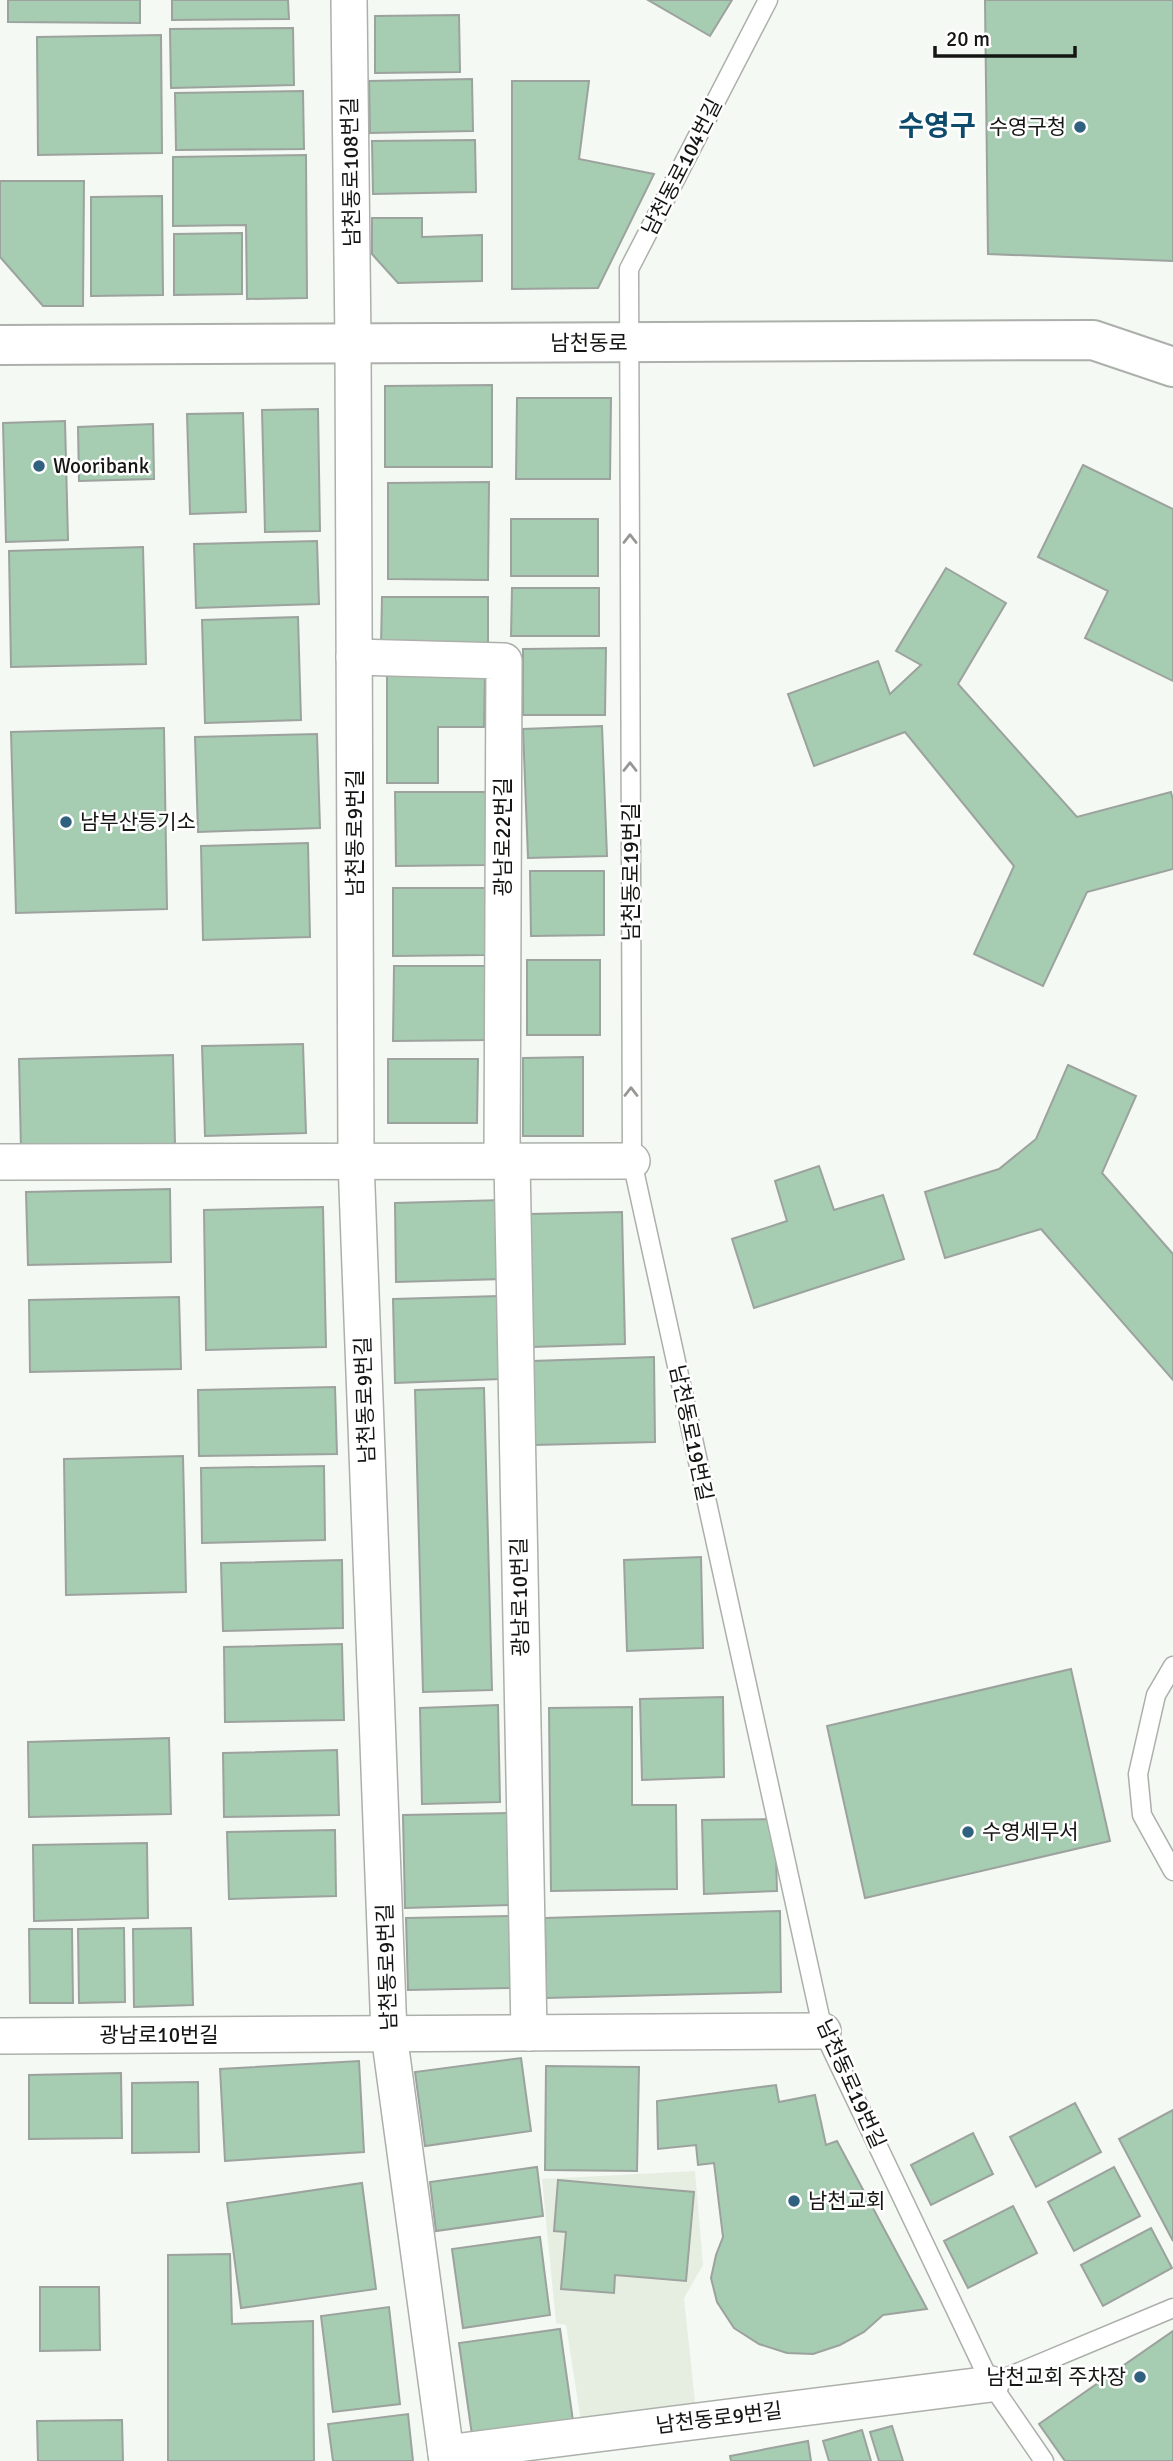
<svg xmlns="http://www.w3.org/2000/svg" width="1173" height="2461" viewBox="0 0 1173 2461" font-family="Signika,'Noto Sans KR',sans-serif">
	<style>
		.built { fill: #e6eee2 }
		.building { fill: #a6ccb1; stroke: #9ca29e; stroke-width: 2 }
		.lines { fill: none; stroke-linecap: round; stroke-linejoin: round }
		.service-casing { stroke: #acb0aa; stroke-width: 21 }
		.minor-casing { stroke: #acb0aa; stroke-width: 38 }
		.tertiary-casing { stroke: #acb0aa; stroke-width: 42 }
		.service { stroke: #fff; stroke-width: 18 }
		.minor { stroke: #fff; stroke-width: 35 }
		.tertiary { stroke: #fff; stroke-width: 38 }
		.oneway { stroke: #969695 }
		.poi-dot { fill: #30617f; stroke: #fff; stroke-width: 2.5 }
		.labels { text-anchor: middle; stroke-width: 5; stroke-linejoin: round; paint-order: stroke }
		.poi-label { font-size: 21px; fill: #151614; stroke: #fff; text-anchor: start }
		.street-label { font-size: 21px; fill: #151614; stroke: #fff }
		.district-label { font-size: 28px; font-weight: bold; fill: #0c4b6b; stroke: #fff }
	</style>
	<rect width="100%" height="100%" fill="#f5f9f3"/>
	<path class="built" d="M695 2171 703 2265 684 2298 696 2411 582 2428 566 2325 556 2323 542 2179Z"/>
	<g class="building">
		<path d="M8 0H140V23L8 22Z"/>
		<path d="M172 0H288L289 19 172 20Z"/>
		<path d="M648 0H732L710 36Z"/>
		<path d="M985 0H1173V261L988 254Z"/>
		<path d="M459 15 460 72 375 73V16Z"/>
		<path d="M293 28 294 85 171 88 170 29Z"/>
		<path d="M161 35 162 153 38 155 37 37Z"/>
		<path d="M472 79 473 131 370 133 369 81Z"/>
		<path d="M512 81H589L579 159 654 174 598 288 512 289Z"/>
		<path d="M303 91 304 149 176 150 175 93Z"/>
		<path d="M475 140 476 192 373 194 372 141Z"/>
		<path d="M306 155 307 298 247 299 246 225 173 226V157Z"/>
		<path d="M0 181H84L83 306H43L0 257Z"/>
		<path d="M162 196 163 295 91 296V197Z"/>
		<path d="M372 218H422V237L482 235V281L398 283 372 254Z"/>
		<path d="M242 233V294L174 295V234Z"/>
		<path d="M492 385V467H385V386Z"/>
		<path d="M517 398H611L610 479H516Z"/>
		<path d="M318 409 320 531 265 532 262 410Z"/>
		<path d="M243 413 246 512 190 514 187 414Z"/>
		<path d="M65 421 68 540 6 542 3 423Z"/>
		<path d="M153 424 154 479 79 481 78 427Z"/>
		<path d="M1083 465 1173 509V681L1085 638 1108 591 1038 557Z"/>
		<path d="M489 482 488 580 388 579V483Z"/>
		<rect x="511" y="519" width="87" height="57"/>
		<path d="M317 541 319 604 196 608 194 544Z"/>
		<path d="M143 547 146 664 11 667 9 551Z"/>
		<path d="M946 568 1006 603 958 684 1077 817 1171 792 1173 800V869L1087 892 1043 986 974 954 1014 866 905 732 814 766 788 694 878 661 890 694 921 665 896 651Z"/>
		<path d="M512 588H599V636H511Z"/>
		<path d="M382 597H488V646H381Z"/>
		<path d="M298 617 301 720 205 723 202 620Z"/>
		<path d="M606 648 605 715H523V649Z"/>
		<path d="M387 673H485L484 727H438V783H387Z"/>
		<path d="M602 726 607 856 528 858 523 729Z"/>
		<path d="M164 728 167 909 16 913 11 732Z"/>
		<path d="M317 734 320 828 198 832 195 737Z"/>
		<path d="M395 792H487V865L396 866Z"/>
		<path d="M308 843 310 937 203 940 201 846Z"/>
		<path d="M530 871H604V935L531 936Z"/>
		<path d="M393 888H485V955L393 956Z"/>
		<rect x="527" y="960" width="73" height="75"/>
		<path d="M394 966H491V1040L393 1041Z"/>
		<path d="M303 1044 306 1133 205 1136 202 1046Z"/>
		<path d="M173 1055 175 1144 21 1149 19 1059Z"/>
		<path d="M583 1057V1136H523V1058Z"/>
		<path d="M388 1059H478L477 1123H388Z"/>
		<path d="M1068 1065 1136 1096 1102 1173 1173 1254V1380L1041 1229 945 1258 925 1192 999 1169 1036 1139Z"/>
		<path d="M819 1166 834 1210 883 1195 904 1259 754 1308 732 1239 787 1221 775 1181Z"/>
		<path d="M170 1189 171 1262 28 1265 26 1192Z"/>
		<path d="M503 1200 504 1279 396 1282 395 1203Z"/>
		<path d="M323 1207 326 1347 206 1350 204 1210Z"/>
		<path d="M622 1212 625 1344 532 1347 529 1214Z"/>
		<path d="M499 1296 501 1379 395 1383 393 1299Z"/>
		<path d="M179 1297 181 1369 30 1372 29 1300Z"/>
		<path d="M654 1357 655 1442 534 1445 532 1361Z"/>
		<path d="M335 1387 337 1454 199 1456 198 1390Z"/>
		<path d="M484 1388 492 1690 423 1692 415 1390Z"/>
		<path d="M183 1456 186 1592 66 1595 64 1459Z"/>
		<path d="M324 1466 325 1540 202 1543 201 1468Z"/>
		<path d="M701 1557 703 1648 627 1651 624 1560Z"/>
		<path d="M342 1560 343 1628 223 1631 221 1563Z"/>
		<path d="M342 1644 344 1720 225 1722 224 1647Z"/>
		<path d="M1071 1669 1110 1841 865 1898 827 1726Z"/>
		<path d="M723 1697 724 1777 642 1780 640 1699Z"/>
		<path d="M498 1705 500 1802 422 1804 420 1708Z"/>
		<path d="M632 1707V1805H676L677 1889 551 1891 549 1708Z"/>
		<path d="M169 1738 171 1814 29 1817 28 1742Z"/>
		<path d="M337 1750 339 1815 224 1817 223 1753Z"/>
		<path d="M512 1813 514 1905 405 1908 403 1815Z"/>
		<path d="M775 1819 777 1891 704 1894 702 1820Z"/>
		<path d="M335 1830 336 1896 229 1899 227 1832Z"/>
		<path d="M147 1843 148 1918 34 1921 33 1845Z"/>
		<path d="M780 1911 781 1992 546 1998 545 1918Z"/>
		<path d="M514 1916 515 1988 408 1990 406 1918Z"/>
		<path d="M124 1928 125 2002 79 2003 78 1929Z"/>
		<path d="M191 1928 193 2005 134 2007 133 1929Z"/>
		<path d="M29 1929H72L73 2003H30Z"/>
		<path d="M521 2058 531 2131 425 2146 415 2072Z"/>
		<path d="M359 2061 364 2152 225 2161 220 2069Z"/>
		<path d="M546 2066 639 2067 637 2171 545 2170Z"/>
		<path d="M121 2073 122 2138 29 2139V2075Z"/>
		<path d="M198 2082 199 2152 132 2153V2083Z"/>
		<path d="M776 2085 779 2102 815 2095 826 2145 837 2141 927 2309 883 2315 864 2332 840 2345 813 2354 787 2353 759 2344 734 2328 717 2302 711 2278 716 2255 723 2237 714 2163 698 2165 696 2145 658 2149 657 2101Z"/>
		<path d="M1075 2103 1101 2152 1036 2187 1010 2137Z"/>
		<path d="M1173 2110V2241L1119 2139Z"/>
		<path d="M973 2133 993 2174 931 2205 911 2165Z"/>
		<path d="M537 2167 543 2216 436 2231 430 2182Z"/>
		<path d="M1114 2167 1140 2216 1074 2251 1048 2202Z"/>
		<path d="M558 2180 694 2192 686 2281 615 2275 614 2293 561 2289 566 2232 554 2231Z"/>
		<path d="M362 2183 376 2289 241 2308 227 2203Z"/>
		<path d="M1013 2206 1037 2253 968 2288 944 2241Z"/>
		<path d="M1151 2228 1172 2268 1103 2306 1081 2265Z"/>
		<path d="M540 2237 550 2315 463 2328 452 2249Z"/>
		<path d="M230 2254 232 2324 313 2321 314 2461H168V2255Z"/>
		<path d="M40 2287H99L100 2350 40 2351Z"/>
		<path d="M389 2307 400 2404 333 2412 321 2316Z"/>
		<path d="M560 2329 573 2421 472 2435 459 2343Z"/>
		<path d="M1173 2331V2461H1065L1039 2424Z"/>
		<path d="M408 2414 413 2461H333L328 2424Z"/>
		<path d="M122 2420 123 2461H38L37 2421Z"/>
		<path d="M892 2426 903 2461H879L870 2432Z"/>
		<path d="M862 2430 871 2461H829L823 2441Z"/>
		<path d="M808 2441 811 2461H731L730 2456Z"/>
	</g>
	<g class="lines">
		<defs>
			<g id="service">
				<path d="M768 0 629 269 632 1161 823 2031 991 2384 1044 2461"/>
				<path d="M1173 1666 1156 1695 1138 1774 1142 1815 1173 1871"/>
				<path d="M991 2384 1173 2308"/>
			</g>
			<g id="minor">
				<path d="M349 0 353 344 356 1161 389 2034 447 2461"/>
				<path d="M354 657 504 661 502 1162"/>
				<path d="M0 1162 632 1161"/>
				<path d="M512 1162 529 2033"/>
				<path d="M0 2036 823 2031"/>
				<path d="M446 2453 991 2384"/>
			</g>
			<path id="tertiary" d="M0 345 1093 340 1173 367"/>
		</defs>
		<use href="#service" class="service-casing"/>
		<use href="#minor" class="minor-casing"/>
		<use href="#tertiary" class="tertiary-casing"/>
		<use href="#service" class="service"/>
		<use href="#minor" class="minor"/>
		<use href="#tertiary" class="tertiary"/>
	</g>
	<defs><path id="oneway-chevron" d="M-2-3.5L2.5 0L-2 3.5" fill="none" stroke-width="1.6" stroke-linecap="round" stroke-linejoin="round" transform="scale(1.75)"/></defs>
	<g class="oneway">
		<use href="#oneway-chevron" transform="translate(630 539) rotate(-90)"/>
		<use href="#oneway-chevron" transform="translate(630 767) rotate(-90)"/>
		<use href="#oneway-chevron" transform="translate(631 1092) rotate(-90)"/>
	</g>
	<g class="poi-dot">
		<circle cx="1080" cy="127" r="7"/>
		<circle cx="39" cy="466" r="7"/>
		<circle cx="66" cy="822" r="7"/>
		<circle cx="968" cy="1832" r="7"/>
		<circle cx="794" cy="2201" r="7"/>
		<circle cx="1140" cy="2377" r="7"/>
	</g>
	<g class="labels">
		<g class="poi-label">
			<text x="1066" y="134" text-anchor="end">수영구청</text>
			<text x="53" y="473">Wooribank</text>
			<text x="80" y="829">남부산등기소</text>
			<text x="982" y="1839">수영세무서</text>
			<text x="808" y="2208">남천교회</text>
			<text x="1126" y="2384" text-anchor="end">남천교회 주차장</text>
		</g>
		<g class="street-label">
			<text transform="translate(682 167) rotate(-63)" y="7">남천동로104번길</text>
			<text transform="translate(351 172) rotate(-91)" y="7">남천동로108번길</text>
			<text x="589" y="350">남천동로</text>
			<text transform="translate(355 833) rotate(-90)" y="7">남천동로9번길</text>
			<text transform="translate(503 837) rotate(-90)" y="7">광남로22번길</text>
			<text transform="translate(631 872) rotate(-90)" y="7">남천동로19번길</text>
			<text transform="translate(365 1400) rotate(-92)" y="7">남천동로9번길</text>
			<text transform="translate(691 1433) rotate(78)" y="7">남천동로19번길</text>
			<text transform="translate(520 1597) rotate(-91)" y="7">광남로10번길</text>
			<text transform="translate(387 1967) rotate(-92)" y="7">남천동로9번길</text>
			<text x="159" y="2042">광남로10번길</text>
			<text transform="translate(851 2084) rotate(66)" y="7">남천동로19번길</text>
			<text transform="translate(719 2418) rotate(-7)" y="7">남천동로9번길</text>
		</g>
		<g class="district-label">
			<text x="937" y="135">수영구</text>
		</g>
	</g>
	<path d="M935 46v10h140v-10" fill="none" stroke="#151614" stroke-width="3.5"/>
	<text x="946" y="46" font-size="21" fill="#151614" stroke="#ffffff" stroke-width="5" paint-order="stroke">20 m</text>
</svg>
